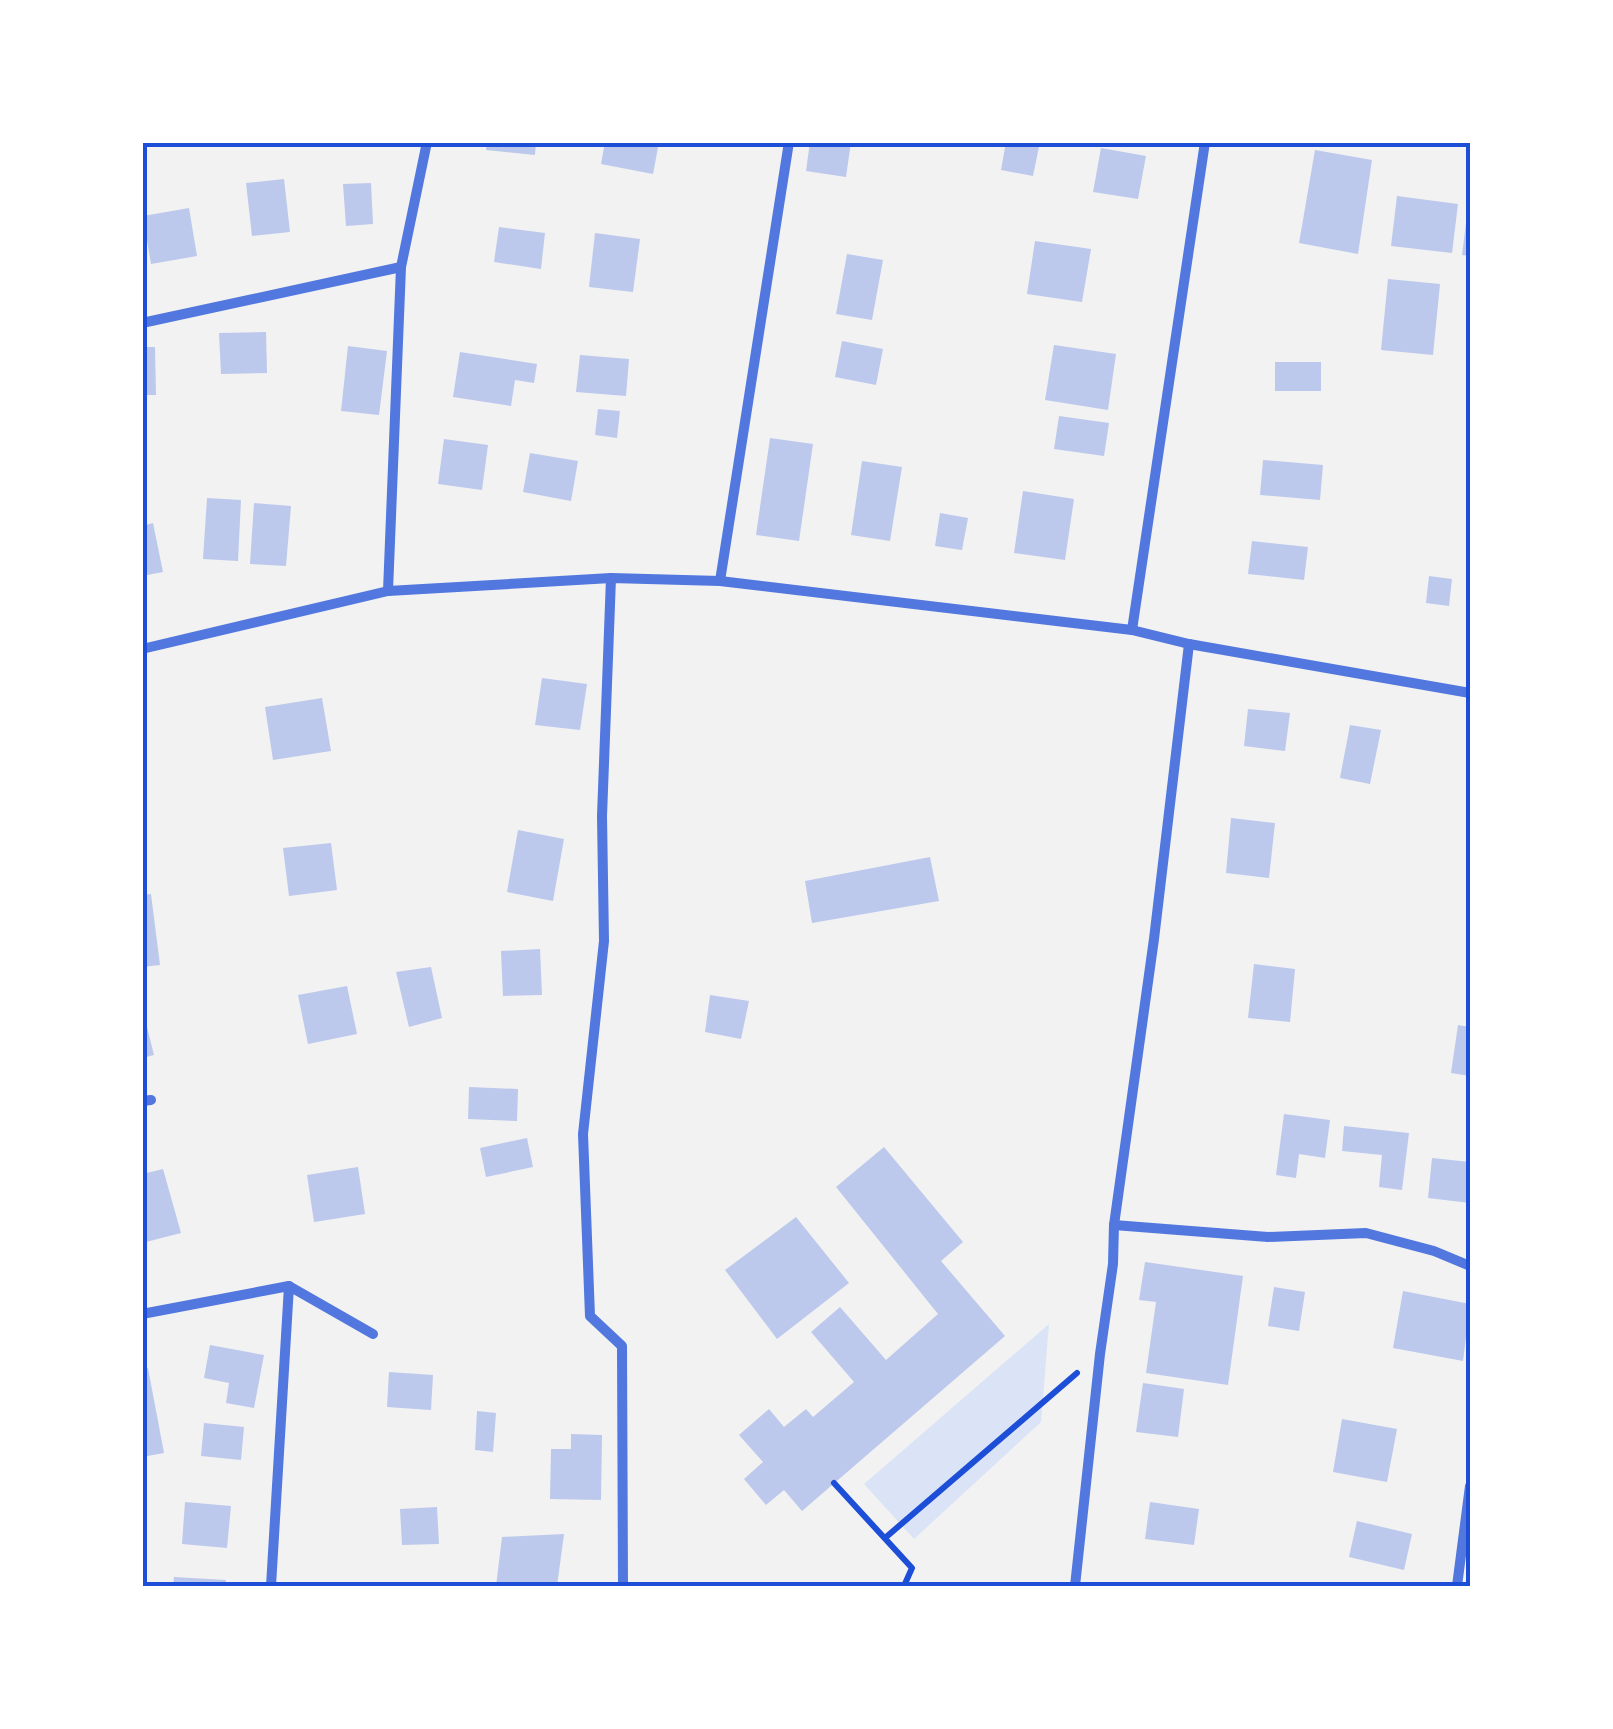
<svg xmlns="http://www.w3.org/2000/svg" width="1613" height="1729" viewBox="0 0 1613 1729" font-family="'Nunito Sans',sans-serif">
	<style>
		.green { fill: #dbe4f7 }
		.building { fill: #bdc9ec }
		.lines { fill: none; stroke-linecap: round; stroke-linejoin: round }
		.path { stroke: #1d4ed8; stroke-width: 6 }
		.minor { stroke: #5277de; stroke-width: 10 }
		.neatline { fill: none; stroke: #1d4ed8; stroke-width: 4 }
	</style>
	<rect width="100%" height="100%" fill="#f2f2f2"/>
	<path class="green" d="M1049 1324 1041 1422 914 1539 864 1484Z"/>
	<g class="building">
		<path d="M487 142H536L535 155 486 150Z"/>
		<path d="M605 142H659L653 174 601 164Z"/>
		<path d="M810 142H851L846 177 806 171Z"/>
		<path d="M1006 142H1040L1033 176 1001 170Z"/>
		<path d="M1101 148 1146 156 1138 199 1093 192Z"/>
		<path d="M1315 150 1372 160 1358 254 1299 243Z"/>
		<path d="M284 179 290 232 252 236 246 183Z"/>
		<path d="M371 183 373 224 346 226 343 184Z"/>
		<path d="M1397 196 1458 204 1452 253 1391 246Z"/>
		<path d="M1468 207H1470V256L1462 255Z"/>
		<path d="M189 208 197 256 151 264 143 216Z"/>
		<path d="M499 227 545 233 541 269 494 262Z"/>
		<path d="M595 233 640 239 633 292 589 287Z"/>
		<path d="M1035 241 1091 249 1082 302 1027 294Z"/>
		<path d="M847 254 883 260 872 320 836 314Z"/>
		<path d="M1388 279 1440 284 1433 355 1381 350Z"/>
		<path d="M266 332 267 373 221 374 219 333Z"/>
		<path d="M842 341 883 349 876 385 835 377Z"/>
		<path d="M1054 345 1116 354 1108 410 1045 400Z"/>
		<path d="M348 346 387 351 379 415 341 411Z"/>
		<path d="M142 347H155L156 395H142Z"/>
		<path d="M460 352 537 364 534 383 515 380 511 406 453 397Z"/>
		<path d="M580 355 629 359 626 396 576 392Z"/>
		<rect x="1275" y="362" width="46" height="29"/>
		<path d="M598 409 620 411 617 438 595 435Z"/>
		<path d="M1059 416 1109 423 1104 456 1054 449Z"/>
		<path d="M770 438 813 444 799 541 756 535Z"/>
		<path d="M444 439 488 445 482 490 438 484Z"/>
		<path d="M530 453 578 461 571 501 523 492Z"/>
		<path d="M1263 460 1323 465 1320 500 1260 495Z"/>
		<path d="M862 461 902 467 890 541 851 535Z"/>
		<path d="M1023 491 1074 499 1065 560 1014 553Z"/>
		<path d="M207 498 241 500 238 561 203 559Z"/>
		<path d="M254 503 291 506 286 566 250 564Z"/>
		<path d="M940 513 968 518 962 550 935 546Z"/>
		<path d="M153 523 163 572 142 576V526Z"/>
		<path d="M1252 541 1308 547 1304 580 1248 574Z"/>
		<path d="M1429 576 1452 579 1449 606 1426 603Z"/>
		<path d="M542 678 587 684 580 730 535 725Z"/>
		<path d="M322 698 331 751 273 760 265 707Z"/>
		<path d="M1248 709 1290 713 1285 751 1244 746Z"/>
		<path d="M1350 725 1381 730 1370 784 1340 778Z"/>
		<path d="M1231 818 1275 823 1269 878 1226 873Z"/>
		<path d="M518 830 564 839 553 901 507 892Z"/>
		<path d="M331 843 337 890 289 896 283 848Z"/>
		<path d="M930 857 939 901 812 923 805 881Z"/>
		<path d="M151 894 160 965 142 967V895Z"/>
		<path d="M540 949 542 995 503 996 501 951Z"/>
		<path d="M1254 964 1295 969 1290 1022 1248 1018Z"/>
		<path d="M431 967 442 1018 409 1027 396 972Z"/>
		<path d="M347 986 357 1034 308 1044 298 995Z"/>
		<path d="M710 995 749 1001 741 1039 705 1032Z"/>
		<path d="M142 1007 154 1055 142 1058Z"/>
		<path d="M1458 1025 1470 1027V1076L1451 1073Z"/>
		<path d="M469 1087 518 1089 517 1121 468 1119Z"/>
		<path d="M1284 1114 1330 1120 1325 1158 1299 1154 1296 1178 1276 1175Z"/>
		<path d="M1344 1126 1409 1133 1402 1190 1379 1187 1382 1155 1342 1151Z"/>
		<path d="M527 1138 533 1167 486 1177 480 1148Z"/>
		<path d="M884 1147 963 1242 941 1261 1005 1336 802 1511 784 1490 766 1505 744 1479 763 1462 739 1435 769 1409 784 1427 806 1409 813 1417 854 1382 811 1332 840 1307 886 1360 938 1314 836 1187Z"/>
		<path d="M1432 1158 1470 1162V1203L1428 1198Z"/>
		<path d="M358 1167 365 1214 314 1222 307 1175Z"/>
		<path d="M163 1169 181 1233 142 1243V1174Z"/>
		<path d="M796 1217 849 1283 777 1339 725 1270Z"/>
		<path d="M1145 1262 1243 1276 1228 1385 1146 1373 1156 1302 1139 1300Z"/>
		<path d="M1274 1287 1305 1292 1299 1331 1268 1326Z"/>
		<path d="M1403 1291 1470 1304 1463 1361 1393 1348Z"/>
		<path d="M210 1345 264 1355 254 1408 226 1403 229 1383 204 1378Z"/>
		<path d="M148 1368 164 1453 142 1457V1369Z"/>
		<path d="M389 1372 433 1375 431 1410 387 1407Z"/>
		<path d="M1143 1383 1184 1389 1178 1437 1136 1432Z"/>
		<path d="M477 1411 496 1413 493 1452 475 1450Z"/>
		<path d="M1342 1419 1397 1429 1387 1482 1333 1472Z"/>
		<path d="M204 1423 244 1427 241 1460 201 1456Z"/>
		<path d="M571 1434 602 1435 601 1500 550 1499 551 1449H571Z"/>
		<path d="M185 1502 231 1506 227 1548 182 1544Z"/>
		<path d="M1150 1502 1199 1509 1194 1545 1145 1539Z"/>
		<path d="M437 1507 439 1544 402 1545 400 1509Z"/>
		<path d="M1357 1521 1412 1534 1404 1570 1349 1557Z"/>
		<path d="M564 1534 557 1586H496L502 1537Z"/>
		<path d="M174 1577 226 1580 225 1586H173Z"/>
	</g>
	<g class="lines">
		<g class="path">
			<path d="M834 1483 912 1568 904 1586"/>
			<path d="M885 1538 1077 1373"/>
		</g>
		<g class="minor">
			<path d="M142 323 401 267"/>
			<path d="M611 578 602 816 604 941 583 1134 590 1316 622 1346 623 1586"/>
			<path d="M720 581 789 142"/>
			<path d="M388 591 401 267 427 142"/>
			<path d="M1132 630 1205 142"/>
			<path d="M142 649 388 591 611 578 720 581 1132 630 1189 644 1470 693"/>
			<path d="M142 1101 151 1100"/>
			<path d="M1114 1225 1268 1237 1366 1233 1434 1251 1470 1266"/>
			<path d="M142 1314 289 1286"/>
			<path d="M271 1586 289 1286 373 1334"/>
			<path d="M1075 1586 1100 1354 1113 1264 1114 1225 1154 939 1189 644"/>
			<path d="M1457 1586 1470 1486"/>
		</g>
	</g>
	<rect width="1613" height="1729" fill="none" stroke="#ffffff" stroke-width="290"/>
	<rect x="145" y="145" width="1323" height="1439" class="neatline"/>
</svg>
